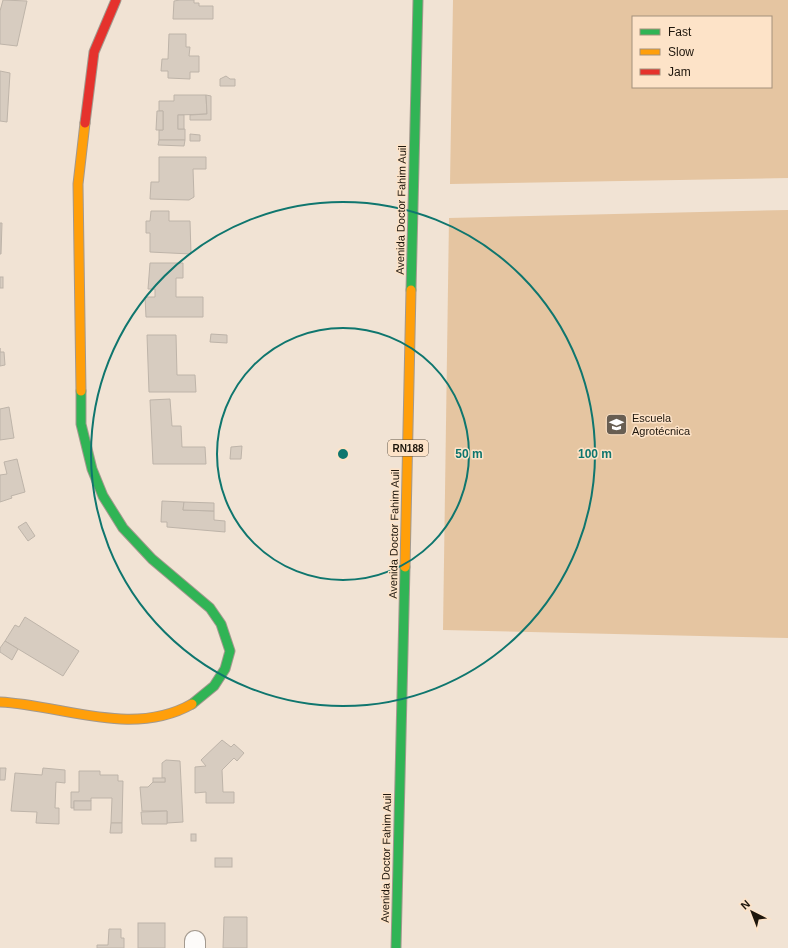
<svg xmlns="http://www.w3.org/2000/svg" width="788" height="948" viewBox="0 0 788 948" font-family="Arial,sans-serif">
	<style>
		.green { fill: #e5c5a1; fill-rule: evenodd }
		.building { fill: #d7ccc0; stroke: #beb4a9 }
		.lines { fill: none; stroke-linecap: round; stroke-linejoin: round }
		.street-casing { stroke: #a3998e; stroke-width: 22 }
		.fast-casing { stroke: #a3998e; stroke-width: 11 }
		.slow-casing { stroke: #a3998e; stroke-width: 11 }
		.jam-casing { stroke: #a3998e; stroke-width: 11 }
		.street { stroke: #fdfbf9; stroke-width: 20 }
		.fast { stroke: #30b455; stroke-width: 9 }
		.slow { stroke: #ff9f0a; stroke-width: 9 }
		.jam { stroke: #e5322d; stroke-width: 9 }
		.ring { fill: none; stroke: #0f766e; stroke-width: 2 }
		.labels { text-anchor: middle; stroke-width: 3; stroke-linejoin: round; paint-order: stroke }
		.shield { fill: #fde3c8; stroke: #615444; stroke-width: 1 }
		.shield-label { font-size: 10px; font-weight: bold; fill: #1e160c }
		.street-label { font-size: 11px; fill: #1e160c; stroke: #fde3c8 }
		.poi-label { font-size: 11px; fill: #1e160c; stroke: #fde3c8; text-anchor: start }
		.centre { fill: #0f766e; stroke: #fde3c8; stroke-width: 2 }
		.ring-label { font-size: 12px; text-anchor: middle; font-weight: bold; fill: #0f766e; stroke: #fde3c8; stroke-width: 3; stroke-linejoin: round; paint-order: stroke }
	</style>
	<rect width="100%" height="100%" fill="#f1e3d4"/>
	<g class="green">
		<path d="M453 0H788V178L450 184ZM633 17H771V87H633Z"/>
		<path d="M788 210V638L443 630 449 218Z"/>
	</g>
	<g class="building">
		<path d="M3 0 27 1 17 46 0 44V11Z"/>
		<path d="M180 0H194V3H199V6H213V19H173L174 1Z"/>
		<path d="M169 34H186V47H190L189 56H199V72H190V79L168 78V71H161L162 59H168Z"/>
		<path d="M0 71 10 73 7 122 0 121Z"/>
		<path d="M226 76 230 79H235V86H220V79Z"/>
		<path d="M174 95H206L207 114 178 115V129H185V140H159V130H163V111H159V101H174Z"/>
		<path d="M206 95 211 96V120H190V115L207 114Z"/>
		<path d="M157 111H163V130H156Z"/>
		<rect x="178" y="115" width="6" height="14"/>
		<path d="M190 134 200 135V141H190Z"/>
		<path d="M159 140H185L184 146 158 145Z"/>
		<path d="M159 157H206V169H193L194 197 189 200 150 199 151 182H159Z"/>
		<path d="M151 211H169V221H190L191 254 150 252V233H146V221H150Z"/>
		<path d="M0 223H2L1 254H0Z"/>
		<path d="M150 263H183V278H176V297H203V317H146L145 297H155V289H148Z"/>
		<rect x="0" y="277" width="3" height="11"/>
		<path d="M211 334 227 335V343L210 342Z"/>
		<path d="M147 335H176L177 375H195L196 392H149Z"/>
		<path d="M0 348V352H4L5 365 0 366Z"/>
		<path d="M170 399 172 426H181L182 447H205L206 464H153L150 400Z"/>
		<path d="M9 407 14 438 0 440V409Z"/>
		<path d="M242 446 241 459H230L231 447Z"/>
		<path d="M17 459 25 492 11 496 12 498 0 502V475L7 474 4 462Z"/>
		<path d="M162 501 184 502 183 510 214 511V520L225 521V532L167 527V522H161Z"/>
		<path d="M184 502 214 503V511L183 510Z"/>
		<path d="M26 522 35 536 28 541 18 527Z"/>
		<path d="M25 617 79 651 63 676 5 641 15 625 19 627Z"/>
		<path d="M5 641 18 649 12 660 0 652V648Z"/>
		<path d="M222 740 231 747 234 744 244 753 237 761 234 758 222 770 223 792H234V803H206V792L195 793V767L206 766 201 760Z"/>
		<path d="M166 760 180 761 183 822 167 823V811H142L140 787H148L153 782H165V778H162V763Z"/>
		<path d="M0 768H6L5 780H0Z"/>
		<path d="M43 768 65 770V783L56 782 55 808H59V824L36 823 37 812 11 811 15 773 42 775Z"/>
		<path d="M79 771H100V775H118V781H123L122 823H111L112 798H91V801H74V808H71V792H79Z"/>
		<rect x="153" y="778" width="12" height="4"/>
		<rect x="74" y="801" width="17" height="9"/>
		<path d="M167 811V824H142L141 812Z"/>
		<path d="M111 823H122V833H110Z"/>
		<rect x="191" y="834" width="5" height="7"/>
		<rect x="215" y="858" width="17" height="9"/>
		<path d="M224 917H247V948H223Z"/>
		<rect x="138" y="923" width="27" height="25"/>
		<path d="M109 929H121V938H124V948H97V945H108Z"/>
	</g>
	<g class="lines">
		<defs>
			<path id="street" d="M195 948V941"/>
			<g id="fast">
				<path d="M411 290 418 0"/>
				<path d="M81 391V424L92 469 103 496 123 528 152 559 210 608 221 624 230 651 225 669 214 686 192 704"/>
				<path d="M396 948 405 567"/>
			</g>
			<g id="slow">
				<path d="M81 391 78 184 85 123"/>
				<path d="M405 567 411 290"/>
				<path d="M0 702C63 705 132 738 192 704"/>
			</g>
			<path id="jam" d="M85 123 94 52 116 0"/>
		</defs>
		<use href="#street" class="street-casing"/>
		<use href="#fast" class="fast-casing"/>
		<use href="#slow" class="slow-casing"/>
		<use href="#jam" class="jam-casing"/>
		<use href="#street" class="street"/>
		<use href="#fast" class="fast"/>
		<use href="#slow" class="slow"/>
		<use href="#jam" class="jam"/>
	</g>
	<g class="ring">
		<circle cx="343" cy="454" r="126"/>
		<circle cx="343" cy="454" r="252"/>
	</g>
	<defs>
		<symbol id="school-square" viewBox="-11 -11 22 22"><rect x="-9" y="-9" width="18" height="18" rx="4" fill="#685e52" stroke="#fde3c8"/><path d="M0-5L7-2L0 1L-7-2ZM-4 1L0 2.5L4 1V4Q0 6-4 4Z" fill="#fff"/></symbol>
	</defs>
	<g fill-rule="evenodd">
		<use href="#school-square" x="604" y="412" width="25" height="25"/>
	</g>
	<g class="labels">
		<rect class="shield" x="388" y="440" width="40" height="16" rx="3"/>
		<g class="shield-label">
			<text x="408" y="452">RN188</text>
		</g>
		<g class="street-label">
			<text transform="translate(401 210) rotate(-89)" y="4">Avenida Doctor Fahim Auil</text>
			<text transform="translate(394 534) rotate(-89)" y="4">Avenida Doctor Fahim Auil</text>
			<text transform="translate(386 858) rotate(-89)" y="4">Avenida Doctor Fahim Auil</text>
		</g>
		<g class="poi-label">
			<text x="632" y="422">Escuela<tspan x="632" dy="13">Agrotécnica</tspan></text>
		</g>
	</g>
	<circle cx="343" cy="454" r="6" class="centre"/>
	<g class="ring-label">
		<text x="469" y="458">50 m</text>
		<text x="595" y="458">100 m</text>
	</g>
	<rect x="632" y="16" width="140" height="72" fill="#fde3c8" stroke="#a4917d"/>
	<rect x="640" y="29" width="20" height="6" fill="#30b455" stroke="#a4917d"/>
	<text x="668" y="36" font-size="12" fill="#1e160c">Fast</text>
	<rect x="640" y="49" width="20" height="6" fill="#ff9f0a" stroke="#a4917d"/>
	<text x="668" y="56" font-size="12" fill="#1e160c">Slow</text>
	<rect x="640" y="69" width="20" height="6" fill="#e5322d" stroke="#a4917d"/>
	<text x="668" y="76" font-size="12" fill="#1e160c">Jam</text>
	<g transform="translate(752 912) rotate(318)" stroke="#fde3c8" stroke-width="3" paint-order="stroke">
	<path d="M0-3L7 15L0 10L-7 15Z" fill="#1e160c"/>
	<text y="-6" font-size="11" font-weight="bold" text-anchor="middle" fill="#1e160c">N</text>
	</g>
</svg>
